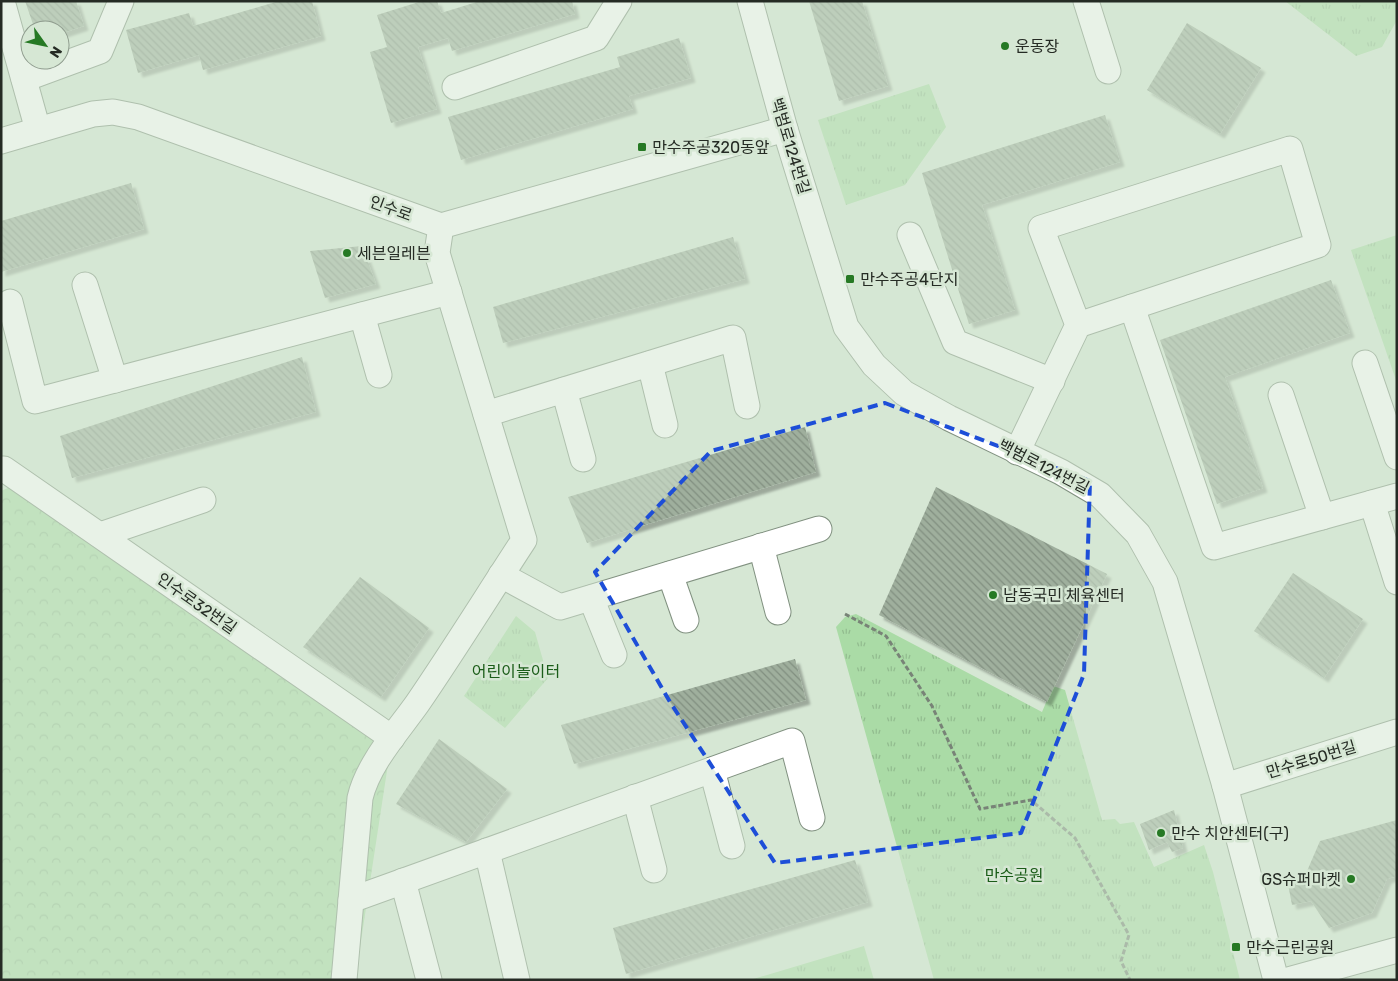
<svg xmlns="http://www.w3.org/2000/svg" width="1398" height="981" viewBox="0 0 1398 981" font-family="Rubik,'Noto Sans KR',sans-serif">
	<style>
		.grass { fill: url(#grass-tufts) }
		.forest { fill: url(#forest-crowns) }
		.building { fill: url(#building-back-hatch); filter: url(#shadow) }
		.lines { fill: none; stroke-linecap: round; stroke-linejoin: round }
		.minor-casing { stroke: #819180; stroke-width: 27 }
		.path { stroke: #788377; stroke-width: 3; stroke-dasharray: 5 2.5; stroke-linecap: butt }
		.minor { stroke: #fff; stroke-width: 25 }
		.marked { fill: none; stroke: #1d4ed8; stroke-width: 4; stroke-dasharray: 10 6; stroke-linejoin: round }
		.poi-dot { fill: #267924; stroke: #d6e7d4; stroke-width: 2 }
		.labels { text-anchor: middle; stroke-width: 5; stroke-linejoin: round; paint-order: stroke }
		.poi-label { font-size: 16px; fill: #252b24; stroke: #d6e7d4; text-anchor: start }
		.street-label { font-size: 16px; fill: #252b24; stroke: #d6e7d4 }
		.park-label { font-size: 16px; fill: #1b5d19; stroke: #d6e7d4 }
	</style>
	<defs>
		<pattern id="grass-tufts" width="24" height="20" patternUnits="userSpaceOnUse" patternTransform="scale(1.25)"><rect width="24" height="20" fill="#aadba6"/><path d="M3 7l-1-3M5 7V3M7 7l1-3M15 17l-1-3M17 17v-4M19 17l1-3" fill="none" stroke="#92bc8f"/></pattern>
		<pattern id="forest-crowns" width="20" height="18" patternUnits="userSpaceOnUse" patternTransform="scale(1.25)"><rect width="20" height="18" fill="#aadba6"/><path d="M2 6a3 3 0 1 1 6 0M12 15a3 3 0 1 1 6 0" fill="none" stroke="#92bc8f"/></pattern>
		<pattern id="building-back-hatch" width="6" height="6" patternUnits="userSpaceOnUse" patternTransform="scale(1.25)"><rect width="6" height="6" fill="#9faf9d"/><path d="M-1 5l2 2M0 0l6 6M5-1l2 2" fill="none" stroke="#818f80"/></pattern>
		<filter id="shadow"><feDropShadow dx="4.5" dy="4.5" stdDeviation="1" flood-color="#0004"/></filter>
	</defs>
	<rect width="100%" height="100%" fill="#d6e7d4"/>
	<g class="grass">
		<path d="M1285 1H1397V20L1382 47 1356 56Z"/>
		<path d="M929 84 946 127 905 185 846 205 818 120Z"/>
		<path d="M1397 235V383L1351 250Z"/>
		<path d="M856 614 1042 712 1053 686 1065 690 1102 820 1115 819 1120 824 1134 822 1154 867 1204 845 1213 872 1240 980H934L836 627 845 617Z"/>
		<path d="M516 616 535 632 548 678 505 728 464 696Z"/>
		<path d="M864 946 874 980H750Z"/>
	</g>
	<path class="forest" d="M22 482 392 738 355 980H1V491Z"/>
	<g class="building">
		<path d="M25 1H76L84 26 60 34V30H35Z"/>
		<path d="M279 1H312L321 36 203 70 199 55 138 73 126 30 189 13 193 26Z"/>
		<path d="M422 1H437L441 13 480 1H572L575 14 452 51 448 38 418 47 437 109 391 123 370 52 387 47 377 15Z"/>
		<path d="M809 1H862L888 86 839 101Z"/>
		<path d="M1187 23 1261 68 1220 134 1147 90Z"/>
		<path d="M679 38 691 78 629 96 633 109 461 160 448 117 620 67 617 57Z"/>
		<path d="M1105 115 1120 162 982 205 1015 310 969 324 922 173Z"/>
		<path d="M131 183 144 229 1 272V221Z"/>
		<path d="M733 237 745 279 503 343 493 307Z"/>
		<path d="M362 246 376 284 325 298 310 251Z"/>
		<path d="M1331 280 1350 333 1225 377 1263 488 1217 504 1160 340Z"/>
		<path d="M302 357 316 412 72 478 60 436Z"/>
		<path d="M805 427 816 472 587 543 568 497Z"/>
		<path d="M936 487 1107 574 1047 702 879 615Z"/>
		<path d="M1293 573 1363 619 1324 678 1254 631Z"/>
		<path d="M360 577 429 628 381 697 303 647Z"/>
		<path d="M795 659 806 700 574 764 561 725Z"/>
		<path d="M439 739 507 789 466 842 396 804Z"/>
		<path d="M1174 810 1183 848 1172 852 1167 842 1149 850 1140 824Z"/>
		<path d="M1397 820V876L1387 879 1372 913 1329 928 1311 901 1292 905 1287 879 1307 871 1320 841Z"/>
		<path d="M855 860 868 902 626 974 613 928Z"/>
	</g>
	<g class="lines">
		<defs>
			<g id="minor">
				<path d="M2 1 38 130"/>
				<path d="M750 1 785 129 846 327 874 365 904 393 949 418 1061 472 1100 495 1138 534 1165 582 1225 786 1276 980"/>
				<path d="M1086 1 1108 71"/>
				<path d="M24 79 100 51 121 1"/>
				<path d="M455 87 596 38 619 1"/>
				<path d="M1 141 93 114 113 112 138 117 441 226 785 129"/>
				<path d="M910 235 955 342 1052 381"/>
				<path d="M85 285 115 380"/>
				<path d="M10 302 35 401 449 292"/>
				<path d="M1132 307 1214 547 1397 496"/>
				<path d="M362 315 379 375"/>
				<path d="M1365 363 1397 457"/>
				<path d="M650 364 665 425"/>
				<path d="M564 390 583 459"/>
				<path d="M1281 395 1322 517"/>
				<path d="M486 414 733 338 747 406"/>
				<path d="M1017 452 1078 325 1318 245 1290 149 1041 228 1078 325"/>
				<path d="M1 469H4L392 738"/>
				<path d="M1372 503 1397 582"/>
				<path d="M100 535 203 500"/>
				<path d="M761 546 778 612"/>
				<path d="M670 574 686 620"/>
				<path d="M501 575 560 607 819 529"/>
				<path d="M591 598 614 655"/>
				<path d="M712 770 732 846"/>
				<path d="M1225 786 1397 732"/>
				<path d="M635 797 654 870"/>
				<path d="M487 851 517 980"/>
				<path d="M403 881 429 980"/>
				<path d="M351 900 792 741 812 818"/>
				<path d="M344 980 360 798C368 764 397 732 417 704 454 650 488 595 524 540L437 253 441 226"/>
				<path d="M1288 980 1397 950"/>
			</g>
		</defs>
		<use href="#minor" class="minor-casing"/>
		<path class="path" d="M845 614 886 636 932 706 980 809 1031 800 1075 838 1129 935 1121 961 1130 980"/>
		<use href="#minor" class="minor"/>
	</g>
	<path d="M0 0H1398V981H0ZM885 403 1090 481 1084 674 1021 833 775 863 670 702 595 572 711 451Z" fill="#d6e7d4" fill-opacity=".55" fill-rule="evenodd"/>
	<path class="marked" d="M885 403 1090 481 1084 674 1021 833 775 863 670 702 595 572 711 451Z"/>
	<g class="poi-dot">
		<circle cx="1005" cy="46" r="5"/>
		<rect x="637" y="142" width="10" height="10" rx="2.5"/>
		<circle cx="347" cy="253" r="5"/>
		<rect x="845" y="274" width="10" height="10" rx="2.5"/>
		<circle cx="993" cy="595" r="5"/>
		<circle cx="1161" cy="833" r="5"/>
		<circle cx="1351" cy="879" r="5"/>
		<rect x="1231" y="942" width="10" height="10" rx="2.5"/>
	</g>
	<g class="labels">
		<g class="poi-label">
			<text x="1015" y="52">운동장</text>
			<text x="652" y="153">만수주공320동앞</text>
			<text x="357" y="259">세븐일레븐</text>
			<text x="860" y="285">만수주공4단지</text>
			<text x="1003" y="601">남동국민 체육센터</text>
			<text x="1171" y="839">만수 치안센터(구)</text>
			<text x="1341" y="885" text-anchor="end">GS슈퍼마켓</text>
			<text x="1246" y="953">만수근린공원</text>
		</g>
		<g class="street-label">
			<text transform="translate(791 146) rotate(73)" y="6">백범로124번길</text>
			<text transform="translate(391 208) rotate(20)" y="6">인수로</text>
			<text transform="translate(1044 466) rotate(27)" y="6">백범로124번길</text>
			<text transform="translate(197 603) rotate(35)" y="6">인수로32번길</text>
			<text transform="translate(1311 759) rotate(-17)" y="6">만수로50번길</text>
		</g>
		<g class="park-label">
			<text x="516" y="677">어린이놀이터</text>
			<text x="1014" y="881">만수공원</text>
		</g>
	</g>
	<rect width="1398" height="981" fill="none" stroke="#252b24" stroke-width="5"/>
	<g transform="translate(45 45) rotate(123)"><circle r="24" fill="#d6e7d4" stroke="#8f9c8e"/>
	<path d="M0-4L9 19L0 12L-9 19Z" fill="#267924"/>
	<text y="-8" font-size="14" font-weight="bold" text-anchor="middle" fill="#252b24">N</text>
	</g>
</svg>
